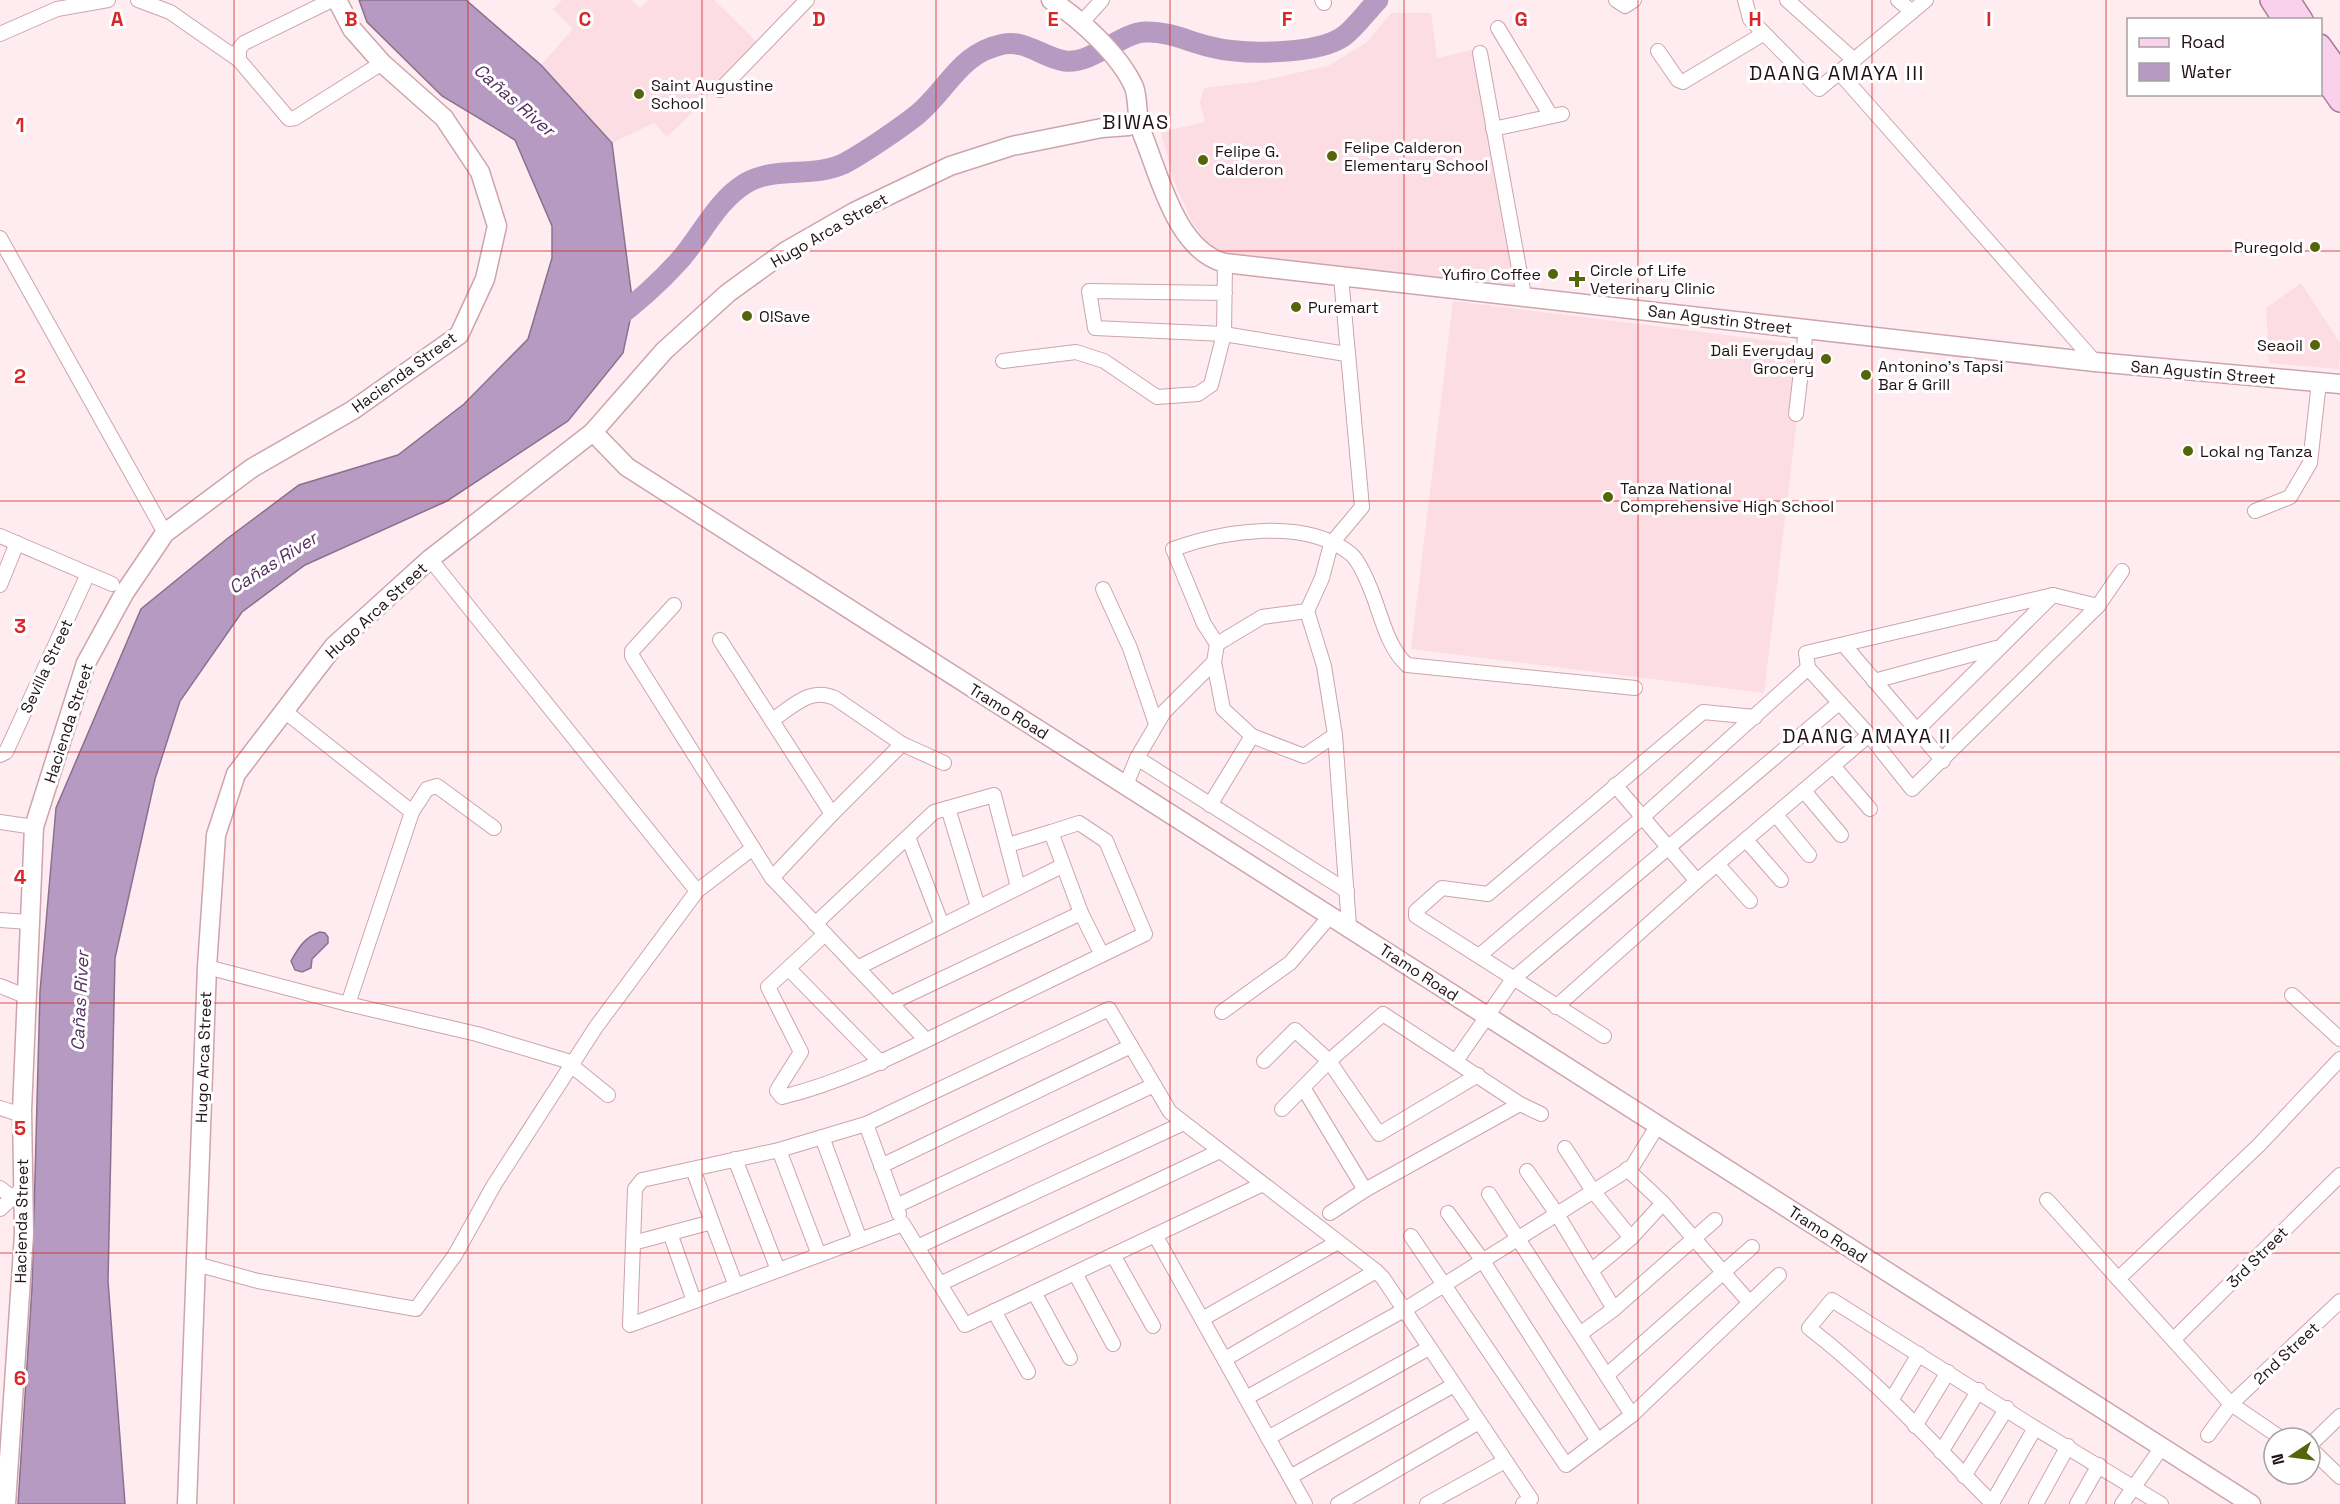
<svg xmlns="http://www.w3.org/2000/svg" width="2340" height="1504" viewBox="0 0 2340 1504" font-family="'Space Grotesk',sans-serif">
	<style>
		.built { fill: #fcdde3 }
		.water { fill: #b79ac2; stroke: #8a718e; stroke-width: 1.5 }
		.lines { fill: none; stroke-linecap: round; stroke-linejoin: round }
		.river { stroke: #b79ac2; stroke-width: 21 }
		.street-casing { stroke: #cda4ad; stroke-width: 16 }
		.secondary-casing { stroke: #cda4ad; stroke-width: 21 }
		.primary-casing { stroke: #ac7a98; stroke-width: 24 }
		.street { stroke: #fff; stroke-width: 14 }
		.secondary { stroke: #fff; stroke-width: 18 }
		.primary { stroke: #fad1ec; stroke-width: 21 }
		.grid { fill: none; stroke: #d62828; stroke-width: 1.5; stroke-opacity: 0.55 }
		.poi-dot { fill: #55650c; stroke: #fff; stroke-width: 2 }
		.labels { text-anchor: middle; stroke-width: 6; stroke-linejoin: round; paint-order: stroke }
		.poi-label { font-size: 16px; fill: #201215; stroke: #fff; text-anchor: start }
		.street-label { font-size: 16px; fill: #201215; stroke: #fff }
		.water-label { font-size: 18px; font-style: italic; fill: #542f62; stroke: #fff }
		.quarter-label { font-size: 20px; letter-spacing: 1.5px; fill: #201215; stroke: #fff }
		.grid-label { font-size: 20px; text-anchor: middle; font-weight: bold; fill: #d62828; stroke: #fff; stroke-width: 6; stroke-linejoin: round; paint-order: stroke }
	</style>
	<rect width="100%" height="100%" fill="#feecf0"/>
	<g class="built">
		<path d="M562 0H631L640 8 649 0H714L760 45 667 137 654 123 612 143 541 65 573 29 553 9Z"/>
		<path d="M1391 13H1431L1437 58 1476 49 1522 286 1240 256 1208 246 1191 220 1174 181 1161 132 1205 122 1200 103 1204 88 1255 82 1328 66 1367 42Z"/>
		<path d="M2301 283 2340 343 2339 369 2269 363 2266 308Z"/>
		<path d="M1453 301 1806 345 1764 693 1411 649Z"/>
	</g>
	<g class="water">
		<path d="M359 0H466L541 65 612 143 633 306 623 353 568 421 447 501 305 565 242 612 180 701 155 779 115 958 108 1281 125 1504H18L32 1288 40 992 56 808 141 609 228 538 299 485 398 455 464 404 528 339 552 258V226L515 140 442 96 367 22Z"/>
		<path d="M320 932 325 933 328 937V943L312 959 311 968 302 972 295 970 291 961C299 947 305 937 320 932Z"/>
	</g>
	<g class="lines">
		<path class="river" d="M611 322C634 305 658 284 678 262 701 237 715 202 746 183 775 166 812 178 843 164 861 155 902 127 918 114 949 88 959 53 1004 44 1026 40 1044 58 1065 61 1093 64 1120 33 1145 32 1169 31 1189 42 1211 47 1242 55 1318 55 1344 36 1356 27 1367 11 1378 0"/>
		<defs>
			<g id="street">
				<path d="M138 0 170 12 239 60"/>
				<path d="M332 0 244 43 239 49V60L289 119 295 118 382 63"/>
				<path d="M1322 0 1324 3"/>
				<path d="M1616 0 1625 6 1634 0"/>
				<path d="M1745 0 1750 19 1819 89 1926 0"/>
				<path d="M1787 0 1853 59"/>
				<path d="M1898 0 1912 12"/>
				<path d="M1082 22 1102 0"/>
				<path d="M1498 28 1551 116"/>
				<path d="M0 34 57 9 108 0"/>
				<path d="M1658 51 1678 80 1683 82 1763 34"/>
				<path d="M1480 53 1524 296"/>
				<path d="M1838 71 2095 362"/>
				<path d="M720 90 807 0"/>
				<path d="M1493 129 1562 114"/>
				<path d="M0 238 165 533"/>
				<path d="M1225 293 1089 291 1095 328 1224 334 1225 263"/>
				<path d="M1003 361 1076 352 1104 361 1157 397 1198 394 1211 385 1224 334 1346 354"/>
				<path d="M1796 414 1806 329"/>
				<path d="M2255 511 2290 497 2310 463 2319 382"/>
				<path d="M0 536 112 584"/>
				<path d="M430 559 697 891"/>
				<path d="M0 585 17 543"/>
				<path d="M1103 589 1130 648 1156 724"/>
				<path d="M2053 595 2098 606 1912 789 1869 735 1808 668 1806 653Z"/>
				<path d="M674 605 632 651V656L772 878 926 1040"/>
				<path d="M2098 606 2122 571"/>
				<path d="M720 640 832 814 772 878"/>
				<path d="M1217 644 1262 617 1307 611"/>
				<path d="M1844 645 1943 761"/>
				<path d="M1214 662 1223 709 1252 736 1304 756 1335 735 1349 926"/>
				<path d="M1874 681 1996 648"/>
				<path d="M772 720C794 706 809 687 835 698L902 744 944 763"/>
				<path d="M1916 731 2053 595"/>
				<path d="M1335 735 1324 666 1307 611 1322 578 1331 544 1362 507 1341 277"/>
				<path d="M0 755 6 752 88 574"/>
				<path d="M1137 758 1347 891"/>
				<path d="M1834 767 1870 809"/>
				<path d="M1126 785 1137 758 1164 712 1214 662 1217 644 1204 624 1173 549C1223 531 1305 517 1351 554 1359 561 1367 580 1371 590 1381 614 1387 647 1407 665L1635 688"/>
				<path d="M1615 785 1697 881"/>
				<path d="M1804 791 1841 835"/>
				<path d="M1210 805 1252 736"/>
				<path d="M948 808 978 907"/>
				<path d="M412 812 427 789 437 786 494 828"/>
				<path d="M832 814 902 744"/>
				<path d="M1776 815 1809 855"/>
				<path d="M0 822 34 827"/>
				<path d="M908 837 942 925"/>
				<path d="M1746 840 1781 880"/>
				<path d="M1008 845 1051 832"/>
				<path d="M1718 865 1750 901"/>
				<path d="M0 920 29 922"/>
				<path d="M815 924 934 812 994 795 1018 887"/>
				<path d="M825 934 768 987 801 1052 779 1087 777 1091 782 1097C847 1081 904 1051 964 1022 1024 993 1085 963 1145 934L1106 841 1079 823 1051 832 1081 913 1102 955"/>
				<path d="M1480 955 1637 822 1808 668"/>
				<path d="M207 967 348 1004 412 812 283 710"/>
				<path d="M857 968 1062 866"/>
				<path d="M789 969 881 1063"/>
				<path d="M0 986 25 996"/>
				<path d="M2292 995 2340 1039"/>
				<path d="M891 1003 1081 913"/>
				<path d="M348 1004 477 1034 574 1063"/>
				<path d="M1556 1007 1697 881 1869 735"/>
				<path d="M1222 1012 1290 963 1331 915"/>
				<path d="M1604 1036 1416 916V911L1442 888 1488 894 1703 712 1755 717"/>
				<path d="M1264 1061 1295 1030 1329 1061 1379 1134 1478 1075"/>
				<path d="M1456 1061 1513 979 1839 703"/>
				<path d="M572 1066 608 1095"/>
				<path d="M1304 1089 1365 1190"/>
				<path d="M0 1108 22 1115"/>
				<path d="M1282 1109 1329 1061 1383 1014 1520 1104 1541 1114"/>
				<path d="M866 1124 899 1214"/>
				<path d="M822 1137 860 1240"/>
				<path d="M1565 1148 1593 1191 1631 1238 1663 1203 1627 1169"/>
				<path d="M779 1150 819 1255"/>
				<path d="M735 1159 778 1270"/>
				<path d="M881 1166 1131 1046"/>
				<path d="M1527 1171 1557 1214 1614 1309 1715 1220"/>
				<path d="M1263 1184 965 1325 903 1224 630 1325 635 1189 642 1180 779 1150 866 1124 1109 1009 1170 1112 1376 1271 1383 1278 1531 1499 1523 1504"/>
				<path d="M0 1188 13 1198"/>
				<path d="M1489 1194 1632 1415"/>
				<path d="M2047 1200 2231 1404 2281 1438"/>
				<path d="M1663 1203 1750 1303"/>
				<path d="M896 1206 1154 1085"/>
				<path d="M0 1209 23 1188"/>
				<path d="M1330 1213 1365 1190 1520 1104"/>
				<path d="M1448 1213 1483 1261 1598 1441"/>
				<path d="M712 1222 736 1286"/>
				<path d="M670 1233 694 1301"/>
				<path d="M1155 1235 1305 1504"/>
				<path d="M1411 1236 1566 1465 1632 1415 1779 1275"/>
				<path d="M633 1243 712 1222 693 1169"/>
				<path d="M917 1247 1184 1123"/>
				<path d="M1113 1255 1153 1326"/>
				<path d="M196 1264 258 1281 416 1309 455 1255 494 1185 596 1027 697 891 753 848"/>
				<path d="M1591 1271 1631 1238"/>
				<path d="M1075 1273 1113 1344"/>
				<path d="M2118 1279 2259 1145 2340 1059"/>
				<path d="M940 1284 1220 1151"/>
				<path d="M1034 1292 1070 1358"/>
				<path d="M994 1311 1028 1372"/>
				<path d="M1202 1319 1338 1242"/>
				<path d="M1580 1334 1614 1309"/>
				<path d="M2174 1339 2340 1175"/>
				<path d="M1225 1359 1376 1271"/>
				<path d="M1607 1375 1752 1247"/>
				<path d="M1246 1398 1404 1310 1632 1167 1658 1125"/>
				<path d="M1892 1399 1919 1354"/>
				<path d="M1915 1426 1948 1372"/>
				<path d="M2208 1435 2231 1404 2340 1301"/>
				<path d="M1268 1438 1429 1348"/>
				<path d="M2310 1445 2340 1416"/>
				<path d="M2310 1448 2340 1477"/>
				<path d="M1941 1452 1979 1390"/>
				<path d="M1964 1476 2007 1408"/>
				<path d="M1290 1477 1454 1385"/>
				<path d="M1992 1503 2035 1428"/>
				<path d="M1338 1504 1479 1422"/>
				<path d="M1427 1504 1505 1461"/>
				<path d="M1993 1504C1932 1443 1878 1381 1809 1328L1832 1300 2035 1428 2161 1504"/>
				<path d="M2036 1504 2068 1446"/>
				<path d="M2077 1504 2099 1465"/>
				<path d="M2122 1504 2162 1447"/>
			</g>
			<g id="secondary">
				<path d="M1051 0C1080 19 1120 55 1134 87 1137 95 1137 106 1138 115"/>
				<path d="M1142 133C1159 174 1176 251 1225 263L2095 362 2340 384"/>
				<path d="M593 432 627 467 2251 1504"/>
				<path d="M6 1504 24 1234 22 1111 34 827 86 663 125 592 165 533 252 468 353 410 459 335 485 279 497 226 480 172 444 118 382 63 352 29 337 0"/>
				<path d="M187 1504 207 967 216 835 236 774 334 646 430 559 593 432 664 351 728 293 786 251 854 212 950 166 1012 146 1102 128 1129 126"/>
			</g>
			<g id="primary">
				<path d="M2271 0 2284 20"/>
				<path d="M2289 0 2302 20"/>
				<path d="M2320 45 2340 73"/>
				<path d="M2320 72 2340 101"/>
			</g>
		</defs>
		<use href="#street" class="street-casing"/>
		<use href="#secondary" class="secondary-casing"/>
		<use href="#primary" class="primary-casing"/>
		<use href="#street" class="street"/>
		<use href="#secondary" class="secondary"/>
		<use href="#primary" class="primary"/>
	</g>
	<path class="grid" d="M234 0V1504M468 0V1504M702 0V1504M936 0V1504M1170 0V1504M1404 0V1504M1638 0V1504M1872 0V1504M2106 0V1504M0 251H2340M0 501H2340M0 752H2340M0 1003H2340M0 1253H2340"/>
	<g class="poi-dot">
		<circle cx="639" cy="94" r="6"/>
		<circle cx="1332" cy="156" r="6"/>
		<circle cx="1203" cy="160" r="6"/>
		<circle cx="2315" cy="247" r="6"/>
		<circle cx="1553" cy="274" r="6"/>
		<path d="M1574 270h6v6h6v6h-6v6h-6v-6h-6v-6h6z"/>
		<circle cx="1296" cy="307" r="6"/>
		<circle cx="747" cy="316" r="6"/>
		<circle cx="2315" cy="345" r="6"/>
		<circle cx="1826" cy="359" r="6"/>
		<circle cx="1866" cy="375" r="6"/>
		<circle cx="2188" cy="451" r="6"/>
		<circle cx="1608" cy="497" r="6"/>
	</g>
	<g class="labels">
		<g class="poi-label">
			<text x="651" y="91">Saint Augustine<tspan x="651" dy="18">School</tspan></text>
			<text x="1344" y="153">Felipe Calderon<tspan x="1344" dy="18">Elementary School</tspan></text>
			<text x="1215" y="157">Felipe G.<tspan x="1215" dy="18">Calderon</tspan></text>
			<text x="2303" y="253" text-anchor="end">Puregold</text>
			<text x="1590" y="276">Circle of Life<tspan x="1590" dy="18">Veterinary Clinic</tspan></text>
			<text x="1541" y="280" text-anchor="end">Yufiro Coffee</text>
			<text x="1308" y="313">Puremart</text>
			<text x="759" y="322">O!Save</text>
			<text x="2303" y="351" text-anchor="end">Seaoil</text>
			<text x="1814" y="356" text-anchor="end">Dali Everyday<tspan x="1814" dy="18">Grocery</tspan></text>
			<text x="1878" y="372">Antonino's Tapsi<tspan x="1878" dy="18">Bar &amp; Grill</tspan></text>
			<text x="2200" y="457">Lokal ng Tanza</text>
			<text x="1620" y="494">Tanza National<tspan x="1620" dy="18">Comprehensive High School</tspan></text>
		</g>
		<g class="street-label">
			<text transform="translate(829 230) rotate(-30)" y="6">Hugo Arca Street</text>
			<text transform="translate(1720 319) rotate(7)" y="6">San Agustin Street</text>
			<text transform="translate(404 372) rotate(-36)" y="6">Hacienda Street</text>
			<text transform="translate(2203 372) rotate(5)" y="6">San Agustin Street</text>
			<text transform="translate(376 610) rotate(-43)" y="6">Hugo Arca Street</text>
			<text transform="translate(46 666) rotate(-65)" y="6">Sevilla Street</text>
			<text transform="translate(1009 711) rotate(32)" y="6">Tramo Road</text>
			<text transform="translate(68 723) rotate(-72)" y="6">Hacienda Street</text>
			<text transform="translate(1419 972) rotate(33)" y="6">Tramo Road</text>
			<text transform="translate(203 1057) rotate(-88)" y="6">Hugo Arca Street</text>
			<text transform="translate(21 1221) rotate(-89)" y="6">Hacienda Street</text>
			<text transform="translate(1828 1234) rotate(33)" y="6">Tramo Road</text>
			<text transform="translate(2257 1257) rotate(-45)" y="6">3rd Street</text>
			<text transform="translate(2286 1353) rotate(-43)" y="6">2nd Street</text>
		</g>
		<g class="water-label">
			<text transform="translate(514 100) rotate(41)" y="6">Cañas River</text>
			<text transform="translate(273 563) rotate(-32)" y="6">Cañas River</text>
			<text transform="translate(80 1001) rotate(-87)" y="6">Cañas River</text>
		</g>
		<g class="quarter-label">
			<text x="1837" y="80">DAANG AMAYA III</text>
			<text x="1136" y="129">BIWAS</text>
			<text x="1867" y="743">DAANG AMAYA II</text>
		</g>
	</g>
	<g class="grid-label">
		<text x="117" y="26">A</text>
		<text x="351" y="26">B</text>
		<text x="585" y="26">C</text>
		<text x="819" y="26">D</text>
		<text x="1053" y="26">E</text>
		<text x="1287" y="26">F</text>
		<text x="1521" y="26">G</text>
		<text x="1755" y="26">H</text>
		<text x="1989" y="26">I</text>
		<text x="20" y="132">1</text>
		<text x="20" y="383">2</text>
		<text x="20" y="633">3</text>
		<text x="20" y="884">4</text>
		<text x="20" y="1135">5</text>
		<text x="20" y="1385">6</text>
	</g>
	<rect x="2127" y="18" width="195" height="78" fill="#ffffff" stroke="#a6a0a1" stroke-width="1.5"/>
	<rect x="2139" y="38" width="30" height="9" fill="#fad1ec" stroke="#a6a0a1" stroke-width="1.5"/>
	<text x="2181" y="48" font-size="18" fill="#201215">Road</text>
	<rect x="2139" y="63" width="30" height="18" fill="#b79ac2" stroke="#a6a0a1" stroke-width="1.5"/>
	<text x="2181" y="78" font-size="18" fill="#201215">Water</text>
	<g transform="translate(2292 1456) rotate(257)"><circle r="28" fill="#ffffff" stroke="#a6a0a1" stroke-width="1.5"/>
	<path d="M0-4.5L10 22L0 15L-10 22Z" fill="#55650c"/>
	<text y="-9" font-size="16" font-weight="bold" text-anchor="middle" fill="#201215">N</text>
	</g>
</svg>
